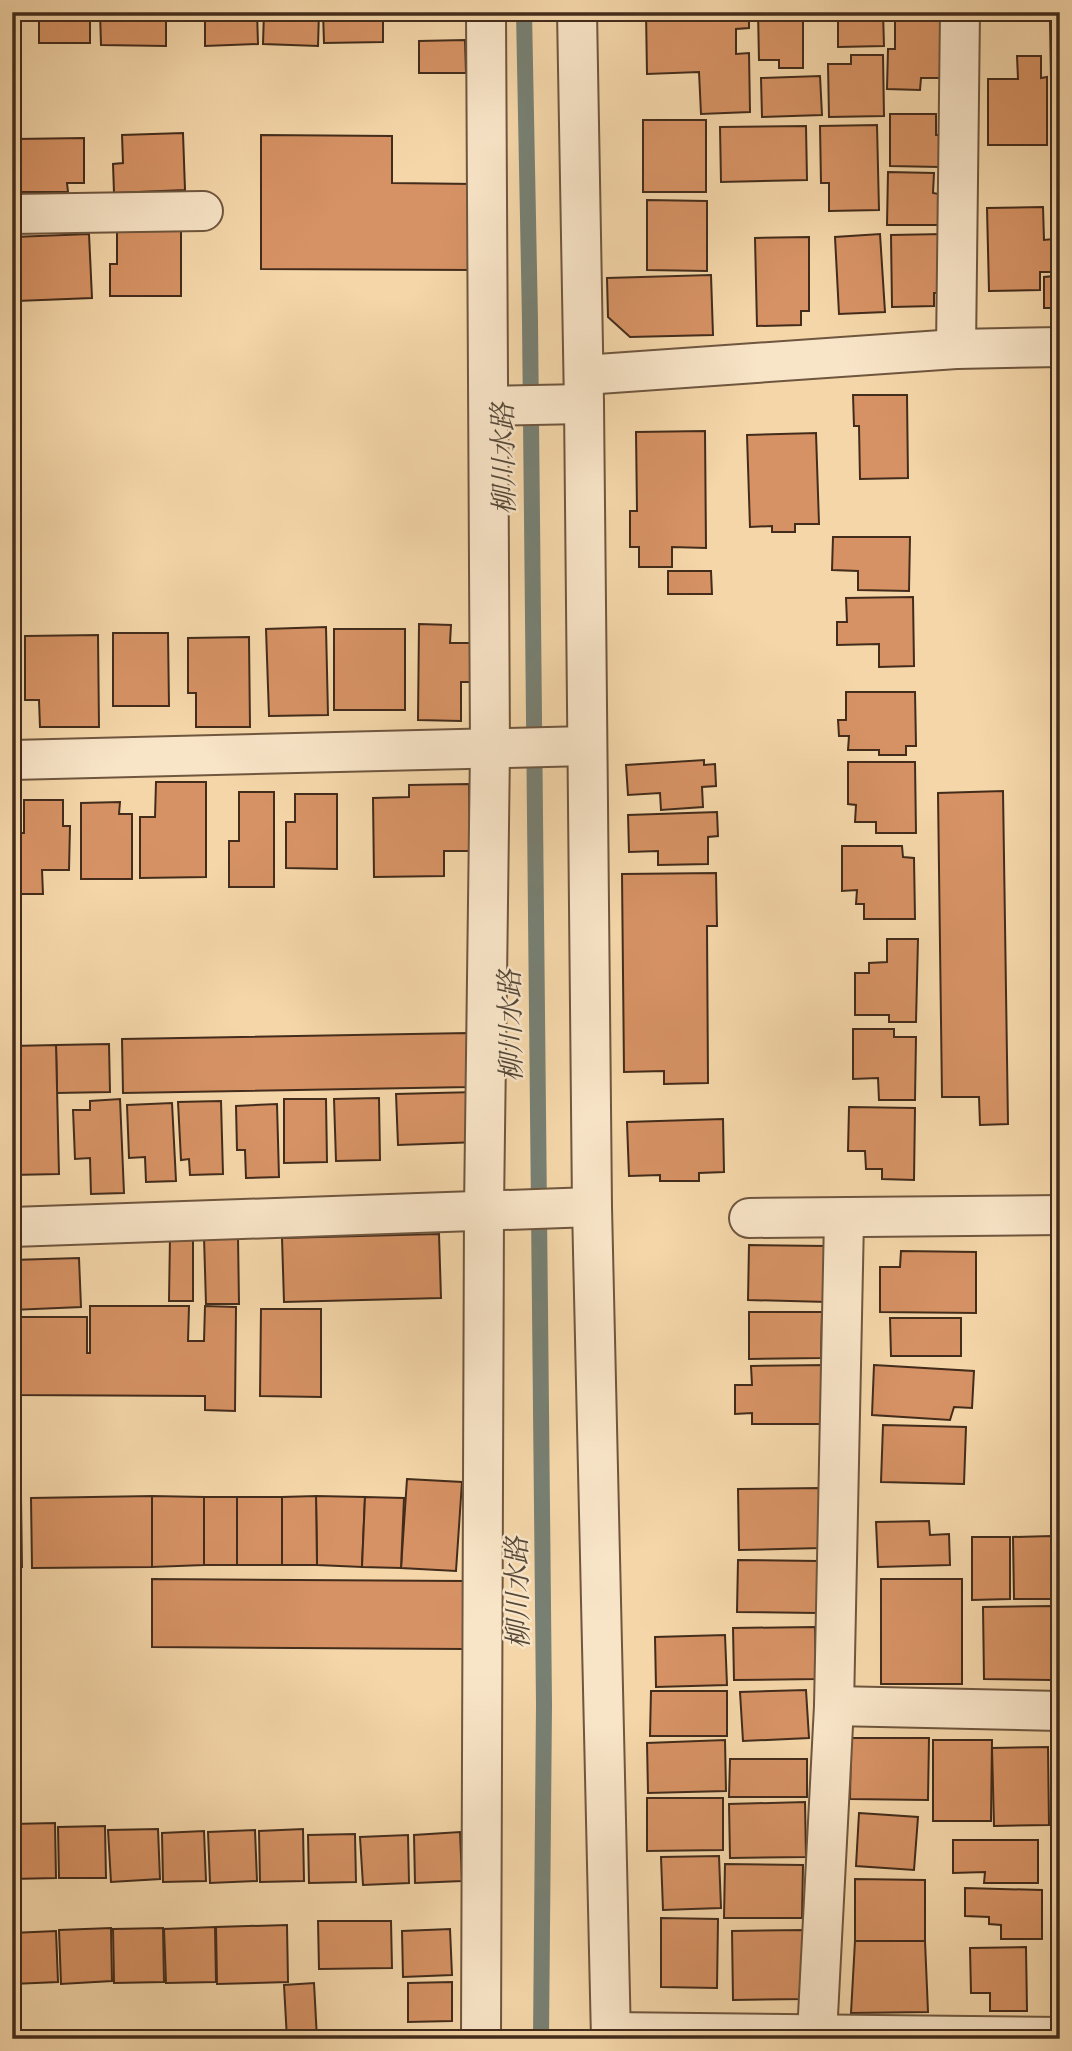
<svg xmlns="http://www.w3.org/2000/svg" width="1072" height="2051" viewBox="0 0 1072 2051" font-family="'Sorts Mill Goudy','Noto Serif JP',serif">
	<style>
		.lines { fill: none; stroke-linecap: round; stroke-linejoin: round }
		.stream { stroke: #788073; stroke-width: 16 }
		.building { fill: #d69264; stroke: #432c1b; stroke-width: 2 }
		.minor-casing { stroke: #6f563e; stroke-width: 42 }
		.minor { stroke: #f8e4c7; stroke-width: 38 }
		.labels { text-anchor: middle; stroke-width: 5; stroke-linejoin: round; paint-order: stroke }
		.water-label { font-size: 28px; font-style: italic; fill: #554838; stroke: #f8e4c7 }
	</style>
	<rect width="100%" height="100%" fill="#f4d6a9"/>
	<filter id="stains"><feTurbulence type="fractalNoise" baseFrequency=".00286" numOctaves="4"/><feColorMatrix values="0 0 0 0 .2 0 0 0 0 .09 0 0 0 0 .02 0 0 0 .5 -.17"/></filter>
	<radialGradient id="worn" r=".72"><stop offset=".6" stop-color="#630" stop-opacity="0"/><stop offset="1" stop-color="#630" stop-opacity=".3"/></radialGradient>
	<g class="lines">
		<path class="stream" d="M524 12 530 321 544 1705 541 2039"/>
	</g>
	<g class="building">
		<rect x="12" y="12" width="9" height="36"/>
		<rect x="39" y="12" width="51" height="31"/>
		<path d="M100 12H166V46L101 45Z"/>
		<path d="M205 12H257L258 44 205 46Z"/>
		<path d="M264 12H319L318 46 263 44Z"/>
		<path d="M323 12H383V42L324 43Z"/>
		<path d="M646 12H749V28L736 29V54L749 53 750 112 701 114 699 72 647 74Z"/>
		<path d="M758 12H803V68H779V60H759Z"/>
		<path d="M838 12H883L884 46 838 47Z"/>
		<path d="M895 12 947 14V78H921L920 90 887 89 888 49H895Z"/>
		<path d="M1060 21V80H1051L1050 22Z"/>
		<path d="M465 40 466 73H419V41Z"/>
		<path d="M851 55H883L884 116 829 117 828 64H851Z"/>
		<path d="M1017 56H1041V78L1047 77V145H988V79H1018Z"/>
		<path d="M820 76 822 115 762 117 761 78Z"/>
		<path d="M890 114H936V135H942L940 167 890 166Z"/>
		<rect x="643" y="120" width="63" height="72"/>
		<path d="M877 125 879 210 829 211V183H821L820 126Z"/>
		<path d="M806 126 807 180 721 182 720 127Z"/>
		<path d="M183 133 185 190 114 193 113 164 123 163 122 135Z"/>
		<path d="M261 135 392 136V183L474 184 473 270 261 269Z"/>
		<path d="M84 138V183H67L68 192H17L16 139Z"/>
		<path d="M888 172 934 173 933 193 939 194V225H887Z"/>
		<path d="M647 200 707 201V271L647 270Z"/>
		<path d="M1043 207 1044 240 1053 239 1054 272H1040V290L989 291 987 208Z"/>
		<path d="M1060 222V308H1044V277L1055 276 1054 223Z"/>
		<path d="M117 231H181V296H110V264H117Z"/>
		<path d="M89 234 92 298 17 301 14 237Z"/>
		<path d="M880 234 885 312 839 314 835 237Z"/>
		<path d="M944 234 941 293H934V306L892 307 891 235Z"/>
		<path d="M809 237V311H801V325L757 326 755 238Z"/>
		<path d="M711 275 713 335 630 337 608 317 607 278Z"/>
		<path d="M853 395H907L908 478 860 479 859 426H854Z"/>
		<path d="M705 431 706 548 672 547V567H639V547H630V511H637L636 432Z"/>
		<path d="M816 433 819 524H795V532H772V526L750 527 747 435Z"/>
		<path d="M833 537H910L909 591 858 590V571L832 570Z"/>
		<path d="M668 571H711L712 594H668Z"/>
		<path d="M913 597 914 666 879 667V644L837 645V622H847L846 598Z"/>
		<path d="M419 624 451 625 450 643H471L470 682H461V721L418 720Z"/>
		<path d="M326 627 328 715 269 716 266 629Z"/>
		<rect x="334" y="629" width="71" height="81"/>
		<rect x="12" y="631" width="3" height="98"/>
		<path d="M113 633H168L169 706H113Z"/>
		<path d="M98 635 99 727H40L39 700H25V636Z"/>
		<path d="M249 637 250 727H196V693H188V638Z"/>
		<path d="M846 692H915L916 746H906V755H879V750H848L849 736H839L838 720H846Z"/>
		<path d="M704 760V765L715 764 716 786 702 787 703 807 661 810 660 793 628 795 626 765Z"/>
		<path d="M848 762H915L916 833H876V822H855L856 805 848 804Z"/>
		<path d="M156 782H206V877L140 878V817H155Z"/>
		<path d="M469 784 470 851H444V876L374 877 373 798 409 797V785Z"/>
		<path d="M1003 791 1008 1124 980 1125 979 1097H942L938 793Z"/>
		<path d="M239 792H274V887H229V841H239Z"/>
		<path d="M295 794H337V869L286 868V822H295Z"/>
		<path d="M24 800H63V826H70L69 870H42L43 894H12V833H24Z"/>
		<path d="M120 802 119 814H132V879H81V803Z"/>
		<path d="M717 812 718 836 708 837V864L658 865V851L629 852 628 815Z"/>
		<path d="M842 846H902L903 857 914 858 915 919H864V904H856L857 890 842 891Z"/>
		<path d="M716 873 717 926H707L708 1083 664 1084V1071L624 1072 622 874Z"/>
		<path d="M887 939H918L916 1022H889V1015H855V973H869V963L887 962Z"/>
		<path d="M853 1029H894V1037H916L915 1100H879L878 1078 853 1079Z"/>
		<path d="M468 1033 469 1087 123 1093 122 1039Z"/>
		<path d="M109 1044 110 1092 57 1093 56 1045Z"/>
		<path d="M56 1045 59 1174 12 1175V1046Z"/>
		<path d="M476 1092 478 1142 398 1145 396 1094Z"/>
		<path d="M379 1098 380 1160 336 1161 334 1099Z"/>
		<path d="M120 1099 124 1193 91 1194 90 1158 75 1159 73 1110H90V1101Z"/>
		<path d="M284 1099H326L327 1162 284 1163Z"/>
		<path d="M221 1101 223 1174 190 1175 189 1159 181 1160 178 1102Z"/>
		<path d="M172 1103 176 1181 146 1182 145 1157 129 1158 127 1105Z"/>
		<path d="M277 1104 279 1177 246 1178 245 1150H237L236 1106Z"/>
		<path d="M849 1107 915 1108 914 1180 882 1179V1169H866L865 1151H848Z"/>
		<path d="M723 1119 724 1172 699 1173V1181H660V1175L629 1176 627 1122Z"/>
		<path d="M439 1234 441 1298 284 1302 282 1238Z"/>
		<path d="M238 1236 239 1304H206L204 1237Z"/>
		<path d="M170 1237 193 1238V1301H169Z"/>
		<path d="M749 1245 827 1246V1302L748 1300Z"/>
		<path d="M901 1251 976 1252V1313L880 1312V1267H900Z"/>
		<path d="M79 1258 81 1307 12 1310V1260Z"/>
		<path d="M90 1306H189L188 1341H204L205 1306 236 1307 235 1411 205 1410V1396L12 1395V1317H87V1353H90Z"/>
		<path d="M261 1309H321V1397L260 1396Z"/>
		<path d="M749 1312H822L821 1358 749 1359Z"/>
		<path d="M890 1318H961V1356H891Z"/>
		<path d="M828 1365V1424H752V1413L735 1414V1385H752L751 1366Z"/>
		<path d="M874 1365 974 1371 972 1408 954 1407 950 1420 872 1415Z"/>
		<path d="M1052 1414H1060V1473H1053Z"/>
		<path d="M883 1425 966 1427 964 1484 881 1482Z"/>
		<path d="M407 1479 462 1482 456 1571 401 1568Z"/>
		<path d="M820 1488 821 1548 739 1550 738 1489Z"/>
		<path d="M152 1496V1567L32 1568 31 1498Z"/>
		<path d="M152 1496 204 1497V1565L152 1567Z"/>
		<path d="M316 1496 365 1497 362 1567 317 1565Z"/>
		<path d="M316 1496 317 1565H282V1497Z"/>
		<rect x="204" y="1497" width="33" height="68"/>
		<rect x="237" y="1497" width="45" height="68"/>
		<path d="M365 1497 404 1498 401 1568 362 1567Z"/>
		<path d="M12 1499H21L22 1567H12Z"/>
		<path d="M929 1521 930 1535 949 1534 950 1565 878 1567 876 1522Z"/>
		<path d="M1051 1536 1052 1599H1014L1013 1537Z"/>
		<path d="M972 1537H1010V1599L972 1600Z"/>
		<path d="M738 1560 818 1561 817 1613 737 1612Z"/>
		<path d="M152 1579 465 1581 464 1649 152 1647Z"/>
		<rect x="881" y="1579" width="81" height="105"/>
		<path d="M1051 1606V1680L984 1679 983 1607Z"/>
		<path d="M815 1627 816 1679 734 1680 733 1628Z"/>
		<path d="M725 1635 727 1685 656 1687 655 1637Z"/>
		<path d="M806 1690 809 1738 743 1741 740 1692Z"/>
		<path d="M651 1691H727V1736H650Z"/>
		<path d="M851 1738H929L928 1800 850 1799Z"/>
		<path d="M725 1740 726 1791 648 1793 647 1743Z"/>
		<path d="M933 1740H992L991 1821H933Z"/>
		<path d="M1048 1747 1049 1825 994 1826 992 1748Z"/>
		<path d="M730 1759H807V1797H729Z"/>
		<path d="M1060 1768V1820H1057Z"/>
		<path d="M647 1798H723V1850L647 1851Z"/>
		<path d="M805 1802 806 1857 730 1858 729 1804Z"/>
		<path d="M859 1813 918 1817 914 1870 856 1866Z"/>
		<path d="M55 1823 56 1878 12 1879V1824Z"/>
		<path d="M105 1826 106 1878H59L58 1827Z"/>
		<path d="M158 1829 160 1879 111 1882 108 1830Z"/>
		<path d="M303 1829 304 1881 260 1882 259 1831Z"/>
		<path d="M255 1830 257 1881 210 1883 208 1832Z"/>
		<path d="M204 1831 206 1881 163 1882 162 1833Z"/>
		<path d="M460 1832 462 1881 415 1883 414 1835Z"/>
		<path d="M355 1834 356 1882 309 1883 308 1835Z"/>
		<path d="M408 1835 409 1883 363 1885 360 1837Z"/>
		<path d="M953 1840H1038V1883H984L985 1872 953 1873Z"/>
		<path d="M719 1856 721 1908 663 1910 661 1857Z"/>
		<path d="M725 1864 803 1865 802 1918H724Z"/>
		<path d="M855 1879 925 1880V1941H855Z"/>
		<path d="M965 1888 1042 1890V1939H1001V1925L989 1924V1917L965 1916Z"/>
		<path d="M661 1918 718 1919 717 1988 661 1987Z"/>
		<path d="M318 1921H391L392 1968 319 1969Z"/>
		<path d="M287 1925 288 1982 217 1984 216 1927Z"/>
		<path d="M215 1927 216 1982 166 1983 164 1929Z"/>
		<path d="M111 1928 112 1981 61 1984 59 1930Z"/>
		<path d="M163 1928 164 1982 114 1983 113 1929Z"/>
		<path d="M450 1929 452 1975 403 1977 402 1931Z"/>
		<path d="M804 1930 805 1999 733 2000 732 1931Z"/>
		<path d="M56 1931 58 1982 13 1984 12 1933Z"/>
		<path d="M855 1941H925L928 2012 851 2013Z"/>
		<path d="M1026 1947 1027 2011H990V1993H971L970 1948Z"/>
		<path d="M452 1982V2021L408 2022V1983Z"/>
		<path d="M314 1983 317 2039H287L284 1985Z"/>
	</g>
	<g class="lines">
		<defs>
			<g id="minor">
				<path d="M577 12 584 404 592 1207 611 2039"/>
				<path d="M12 214 203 211"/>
				<path d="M956 349 960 12"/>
				<path d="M584 375 956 349 1060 347"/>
				<path d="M489 406 584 404"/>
				<path d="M12 760 587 746"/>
				<path d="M749 1218 1060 1215"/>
				<path d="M12 1227 592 1207"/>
				<path d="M834 1706 1060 1711"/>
				<path d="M611 2032 1060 2037"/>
				<path d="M817 2035 834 1706 844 1219"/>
				<path d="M481 2039 484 1209 490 749 486 12"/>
			</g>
		</defs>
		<use href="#minor" class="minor-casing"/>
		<use href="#minor" class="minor"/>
	</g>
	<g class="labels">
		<g class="water-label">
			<text transform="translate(503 459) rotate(-91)" y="10">柳川水路</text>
			<text transform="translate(510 1026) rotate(-91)" y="10">柳川水路</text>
			<text transform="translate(517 1593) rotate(-91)" y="10">柳川水路</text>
		</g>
	</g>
	<rect width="1072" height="2051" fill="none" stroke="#f4d6a9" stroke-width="42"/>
	<rect x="14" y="14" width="1044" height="2023" fill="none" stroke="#432c1b" stroke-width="3.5"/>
	<rect x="21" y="21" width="1030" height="2009" fill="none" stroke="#432c1b" stroke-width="2"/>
	<rect width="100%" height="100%" filter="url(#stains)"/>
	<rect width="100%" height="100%" fill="url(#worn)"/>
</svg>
